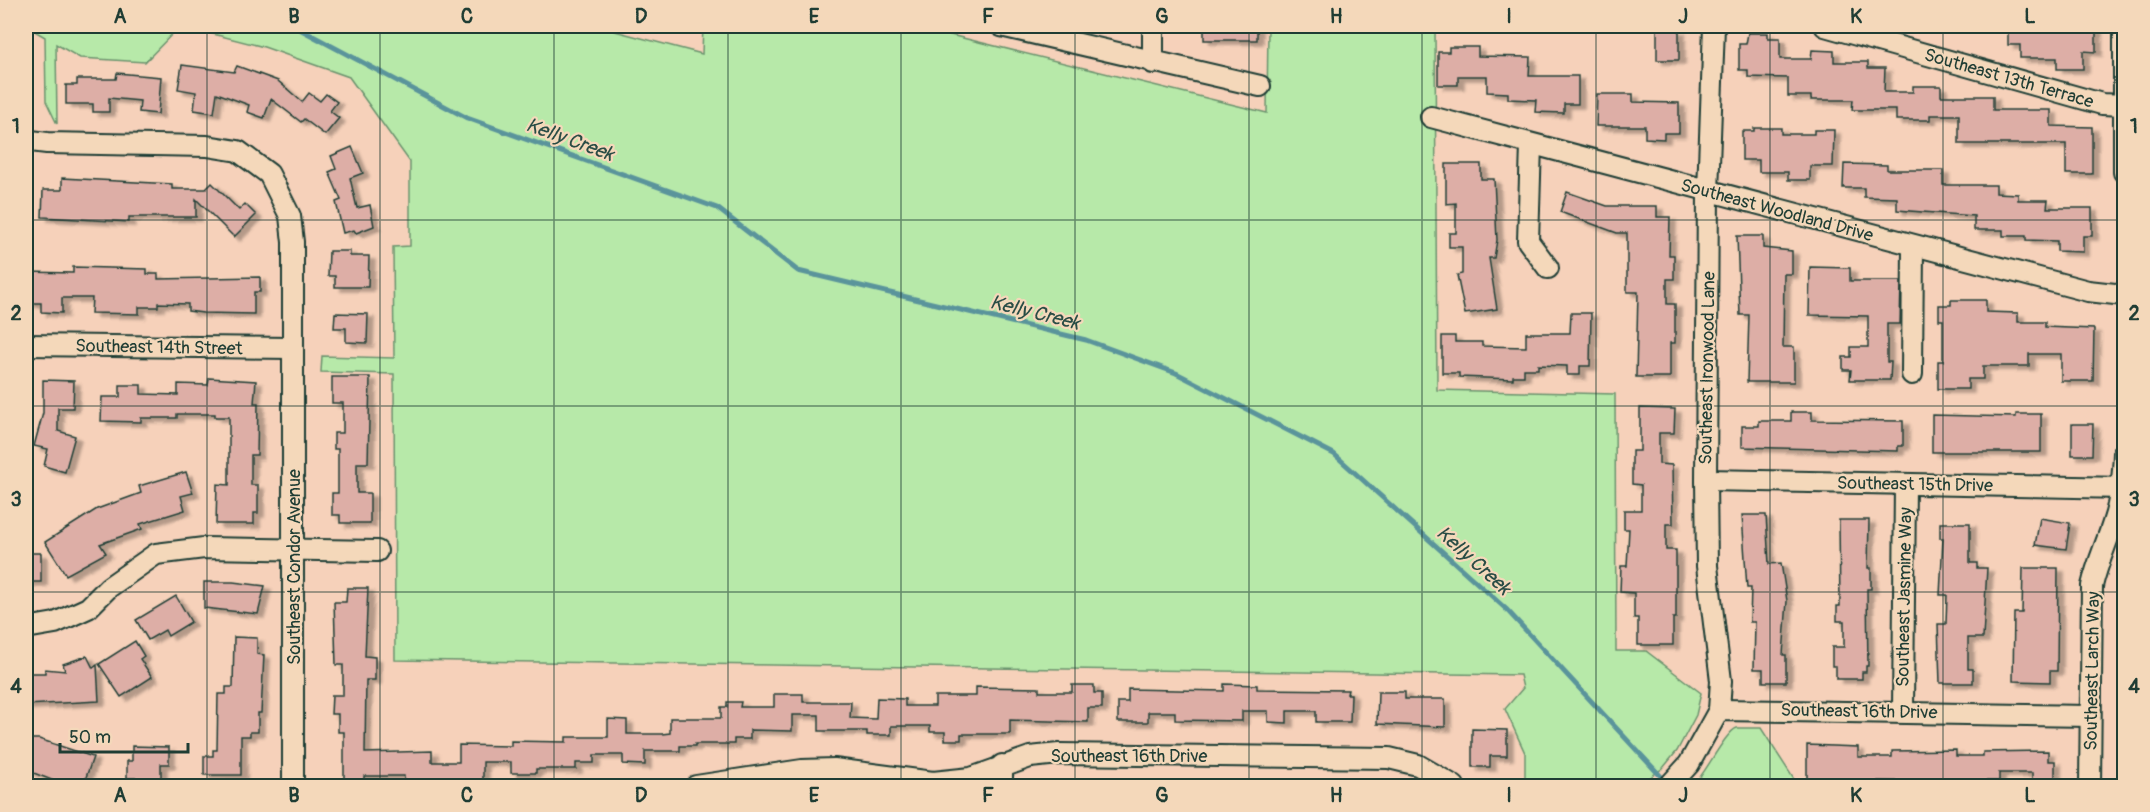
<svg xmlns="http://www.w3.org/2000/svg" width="2150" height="812" viewBox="0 0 2150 812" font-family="Pangolin,sans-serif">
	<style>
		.green { fill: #b7e9a9; stroke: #6b936e; stroke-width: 1.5 }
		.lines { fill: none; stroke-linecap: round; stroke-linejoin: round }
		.stream { stroke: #5a949b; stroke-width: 5 }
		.building { fill: #ddaea6; stroke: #1f3d34; stroke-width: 1.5; filter: url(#shadow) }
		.minor-casing { stroke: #1f3d34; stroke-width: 24 }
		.minor { stroke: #f4d8ba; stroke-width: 20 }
		.grid { fill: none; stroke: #1f3d34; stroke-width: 1.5; stroke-opacity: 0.55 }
		.labels { text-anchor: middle; stroke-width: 4.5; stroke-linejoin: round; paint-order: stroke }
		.street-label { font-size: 18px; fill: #1f3d34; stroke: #f4d8ba }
		.water-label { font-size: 20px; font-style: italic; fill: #294c45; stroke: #f4d8ba }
		.neatline { fill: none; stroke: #1f3d34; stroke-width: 2 }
		.grid-label { font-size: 20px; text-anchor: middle; font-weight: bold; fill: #1f3d34 }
	</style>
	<defs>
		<filter id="shadow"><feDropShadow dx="6" dy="4" stdDeviation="1.5" flood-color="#0004"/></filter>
	</defs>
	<rect width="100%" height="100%" fill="#f6d1ba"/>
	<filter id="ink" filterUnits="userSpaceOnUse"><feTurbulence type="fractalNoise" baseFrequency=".0167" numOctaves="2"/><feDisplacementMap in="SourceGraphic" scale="12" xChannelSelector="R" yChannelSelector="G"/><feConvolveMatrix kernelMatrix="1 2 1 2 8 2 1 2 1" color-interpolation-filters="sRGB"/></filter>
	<g filter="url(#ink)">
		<g class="green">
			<path d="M26 26H180L145 62 80 58 56 44 57 124 46 101 45 37Z"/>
			<path d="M182 26H596L702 54 703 26H914L1267 113 1268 26H1435L1437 390 1615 394 1616 651H1646L1701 693 1696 715 1677 751 1663 768 1638 786H1525V753L1505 709 1523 688 1520 675 395 660 394 374 321 372 322 356 394 358 393 247 410 246V162L349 77 264 47Z"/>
			<path d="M1737 728H1761L1795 781 1805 786H1693C1705 774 1726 731 1737 728Z"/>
		</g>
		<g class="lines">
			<path class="stream" d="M294 26 467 118 717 208 798 271 1086 340 1176 373 1334 454 1506 609 1668 784"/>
		</g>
		<g class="building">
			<rect x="1204" y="26" width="53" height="14"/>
			<path d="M1657 26H1670V30H1679V60H1657Z"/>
			<path d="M2008 26H2096V52L2083 51V69H2057V58H2020V45H2008Z"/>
			<path d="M1748 33H1768V38H1780V59H1811L1812 50 1834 51V62H1868V68H1885L1884 92H1913V86H1941V96H1993V110H2051V126L2092 127V174H2066V144H1959V115H1930V120H1896V110H1852L1853 100H1811V96H1788V78L1748 77V70H1739V44H1746Z"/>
			<path d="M1449 47H1478V56L1530 57 1529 76H1578V104H1564V113L1535 112 1536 100 1508 99V93L1487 92V76H1458V85H1438V52H1449Z"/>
			<path d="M182 65 234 72 237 66 278 81 302 102 309 93 320 101 326 94 337 102 330 111 339 118 325 135 304 119 301 122 271 99 264 118 247 112 249 105 217 93 214 113 194 110 196 92 178 89Z"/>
			<path d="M117 73 161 77 158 114 139 112 140 101 109 98V112H93V104H66V85H77V79H116Z"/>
			<path d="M1597 94H1633V102L1679 103V133H1664V139L1645 138V126H1596Z"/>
			<path d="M1754 128H1781V134H1814V130H1834L1833 166H1810V180H1788V172H1759V160H1742V131H1754Z"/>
			<path d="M352 147 363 173 350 178 357 208 370 205 374 226 356 233 354 230 343 233 336 202 341 200 329 172 336 169 331 156Z"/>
			<path d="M1446 164H1481V179H1494L1497 240 1494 258H1489L1497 309 1465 314 1457 275 1462 274V247H1449V233H1456V203L1446 204Z"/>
			<path d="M1844 164 1887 165V170H1943V185H1996V193L2018 194V200H2048L2047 208H2092V236H2083V252L2057 251V241L2026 240V236H2003V230H1974V216L1897 210V198L1864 197V188H1843Z"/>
			<path d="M62 178 172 184V189H206L212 183 239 210 245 204 256 215 234 237 196 199V217H129V222L42 217 43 190H62Z"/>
			<path d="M1567 192 1607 206H1657V217H1670L1669 255H1674V279H1667V304H1675V343H1670V377H1636L1638 292H1627V233H1617L1560 212Z"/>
			<path d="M1737 236H1763V248L1792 251V274H1784L1783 347H1794V382H1747L1749 315H1740Z"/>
			<path d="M329 251H350V256H369L368 287H335V276H328Z"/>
			<path d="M73 267 147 269V274H158V279L260 277V292H254V314L203 313 188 311V304L158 303V307H139V314L91 313 92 298H62V313L41 312V303H26V272L73 273Z"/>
			<path d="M1810 267 1850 268V281H1901L1900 324H1887V362H1891L1890 380H1850L1851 370H1843V357H1851V347H1868V316L1809 315Z"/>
			<path d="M1951 300H1986V312L2018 313V322H2045V327L2094 329 2093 381H2061V354H2029V366H1983V379H1968V389H1938V361H1943V320H1939V305H1951Z"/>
			<path d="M335 313 368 314 367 343 346 342V328H334Z"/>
			<path d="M1571 313H1591L1590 366H1580V375H1567V366L1538 365V369H1524V376H1513V379L1459 377V373H1442V336H1455V342H1482V346L1526 347V333H1570Z"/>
			<path d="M332 377H370L368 463H357V493H370V523H340V515H332V493H338V449H334V433H343V403H332Z"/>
			<path d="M209 378 256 381 254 403H258L257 455H251V485H258V513H254V524H216L217 484 229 485V417H215V414H177V418H141V422L101 421 102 397H120V385H141V394L178 395V384L208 385Z"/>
			<path d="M43 380 74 381 73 408H58V431L75 436 65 472 44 466 48 449 34 446 43 413Z"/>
			<path d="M1640 408 1675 409 1674 433H1659V464L1672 465 1673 524H1666V550H1676V618H1673V645H1638V618H1634V593L1620 592 1621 566H1627L1629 529H1624V510H1641V485L1632 484V451H1640Z"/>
			<path d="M1791 412H1812V420L1903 421V446H1898V451L1742 447V426H1759V421H1791Z"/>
			<path d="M2016 414H2041V452H1932V415L2016 417Z"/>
			<path d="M2072 424H2093L2092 455H2072Z"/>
			<path d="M186 472 193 493 181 496 185 510 140 524 142 529 100 544 106 553 66 575 45 542 97 509 141 493 139 486Z"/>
			<path d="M1742 515H1766L1769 564 1781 563 1787 601 1783 655H1786V682H1763V669H1754L1755 622H1750L1751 588H1747Z"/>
			<path d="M2040 518 2070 523 2066 549 2035 545Z"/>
			<path d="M1839 520H1869L1868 568H1871V589H1867L1868 666H1866V672H1862V679H1836V666H1832V647H1844V621H1837V606H1840Z"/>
			<path d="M1940 523H1970V563H1977V568H1987L1983 638H1968V669H1973V683H1940L1938 624H1946L1947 595H1940L1943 538H1940Z"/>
			<rect x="26" y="553" width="15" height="29"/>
			<path d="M2023 568H2058L2057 671H2050V682L2013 681 2014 613H2022Z"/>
			<path d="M204 582H233L265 586 258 614 204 608Z"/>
			<path d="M347 588H368L365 656 375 657V680H366L365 753 432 751V762H459V745L511 746V741L566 742V737H608V719L627 720V734H662L670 733V718H721V707H727V702H741L740 707H774V694H803V702H851L850 718 876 719 877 698 905 699V706H935V696H976V687L1039 688V692H1072V685H1094V693H1102V708H1088V722L1010 720V734H961V740H945V732H930V726H891V735H867V731H819V715H792V731L750 730V739H734V744H695V746H680V751H645V765L623 764V755H594V763H576V769H536V773H511V762H483V780H404V776H364V782H344V732H338V714H331L332 695H343V665H336L334 602H346Z"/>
			<path d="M176 596 191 622 168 636 165 630 148 640 136 620Z"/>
			<path d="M234 637 257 638V654L264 655 261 713H258V732H250V736H241V775H204V756H213V750H217L218 694H226V687H233Z"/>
			<path d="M135 641 144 656 140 659 152 677 121 697 99 664Z"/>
			<path d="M87 656 93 668 97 665 99 701 26 705V673H45V669L65 671 63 664Z"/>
			<path d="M1224 684 1257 685V689L1348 690 1347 694H1351L1350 722H1316V711H1287V723L1268 722V711H1242V721L1175 720V712H1148V722H1118V702H1128V689L1224 691Z"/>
			<path d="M1378 692H1405V699H1445V727L1377 724Z"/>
			<path d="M1472 729 1507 730V756H1490V767H1472Z"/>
			<path d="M26 739H39L93 757 83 786H67L26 770Z"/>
			<path d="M1807 745 1858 747V757H1892V751L1956 750V756H1983V752L2048 751V761H2055V782H2032V773H1999V781H1970V786H1939V782L1878 781V786H1850V780H1807Z"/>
			<path d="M132 746 169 747V764H161V778H127V761H132Z"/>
		</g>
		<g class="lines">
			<defs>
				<g id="minor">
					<path d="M1001 26 1260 86"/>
					<path d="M1714 26 1708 192 1706 480 1707 566 1721 681 1719 710"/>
					<path d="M1825 26 2102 104 2124 105"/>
					<path d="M2124 26V172"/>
					<path d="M1153 63V26"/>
					<path d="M1431 117 2088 291 2124 295"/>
					<path d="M26 137 31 141 47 143 207 146 238 151 269 174 290 216 293 242V786"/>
					<path d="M1531 145 1528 241 1548 268"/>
					<path d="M26 345 292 348"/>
					<path d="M1912 374 1913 246"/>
					<path d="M1706 480 2124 488"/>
					<path d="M26 628 55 623 88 608 109 587 156 554 204 548 377 551"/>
					<path d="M1903 711 1905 484"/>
					<path d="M1002 765V786"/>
					<path d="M696 786 802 770 834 769 933 782 971 778 1030 757 1059 754 1389 758 1418 765 1454 786"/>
					<path d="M1669 786 1689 764 1719 710 2090 716"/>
					<path d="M2090 786 2092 586C2097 564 2106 545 2113 523 2121 500 2123 477 2124 453"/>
				</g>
			</defs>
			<use href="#minor" class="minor-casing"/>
			<use href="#minor" class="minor"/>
		</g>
	</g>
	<path class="grid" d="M207 26V786M380 26V786M554 26V786M728 26V786M901 26V786M1075 26V786M1249 26V786M1422 26V786M1596 26V786M1770 26V786M1943 26V786M26 220H2124M26 406H2124M26 592H2124"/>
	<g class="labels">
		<g class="street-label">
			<text transform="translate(2009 78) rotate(16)" y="6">Southeast 13th Terrace</text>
			<text transform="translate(1777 210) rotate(15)" y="6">Southeast Woodland Drive</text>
			<text transform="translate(159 347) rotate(1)" y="6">Southeast 14th Street</text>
			<text transform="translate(1707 368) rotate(-89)" y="6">Southeast Ironwood Lane</text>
			<text transform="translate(1915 484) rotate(1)" y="6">Southeast 15th Drive</text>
			<text transform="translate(294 567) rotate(-90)" y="6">Southeast Condor Avenue</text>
			<text transform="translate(1904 597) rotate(-89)" y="6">Southeast Jasmine Way</text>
			<text transform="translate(2092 671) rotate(-89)" y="6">Southeast Larch Way</text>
			<text transform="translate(1859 711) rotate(1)" y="6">Southeast 16th Drive</text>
			<text x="1129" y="762">Southeast 16th Drive</text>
		</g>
		<g class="water-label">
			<text transform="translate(570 139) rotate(20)" y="7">Kelly Creek</text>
			<text transform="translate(1035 312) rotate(14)" y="7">Kelly Creek</text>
			<text transform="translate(1474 560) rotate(42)" y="7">Kelly Creek</text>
		</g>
	</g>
	<rect width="2150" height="812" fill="none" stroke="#f4d8ba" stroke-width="66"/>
	<path d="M60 743v9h128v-9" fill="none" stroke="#1f3d34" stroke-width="3"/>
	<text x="69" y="743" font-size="18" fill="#1f3d34" stroke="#f4d8ba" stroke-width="4.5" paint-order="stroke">50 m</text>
	<rect x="33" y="33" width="2084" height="746" class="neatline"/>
	<g class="grid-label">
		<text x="120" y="23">A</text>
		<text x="294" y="23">B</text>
		<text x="467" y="23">C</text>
		<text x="641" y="23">D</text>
		<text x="814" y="23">E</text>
		<text x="988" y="23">F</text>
		<text x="1162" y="23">G</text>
		<text x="1336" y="23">H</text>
		<text x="1509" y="23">I</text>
		<text x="1683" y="23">J</text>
		<text x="1856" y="23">K</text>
		<text x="2030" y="23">L</text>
		<text x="16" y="133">1</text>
		<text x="2134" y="133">1</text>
		<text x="16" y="320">2</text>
		<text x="2134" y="320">2</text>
		<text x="16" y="506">3</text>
		<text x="2134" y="506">3</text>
		<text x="16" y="693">4</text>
		<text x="2134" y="693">4</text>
		<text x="120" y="802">A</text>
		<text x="294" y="802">B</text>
		<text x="467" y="802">C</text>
		<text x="641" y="802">D</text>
		<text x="814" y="802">E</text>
		<text x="988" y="802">F</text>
		<text x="1162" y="802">G</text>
		<text x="1336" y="802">H</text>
		<text x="1509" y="802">I</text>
		<text x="1683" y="802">J</text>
		<text x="1856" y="802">K</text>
		<text x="2030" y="802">L</text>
	</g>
</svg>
